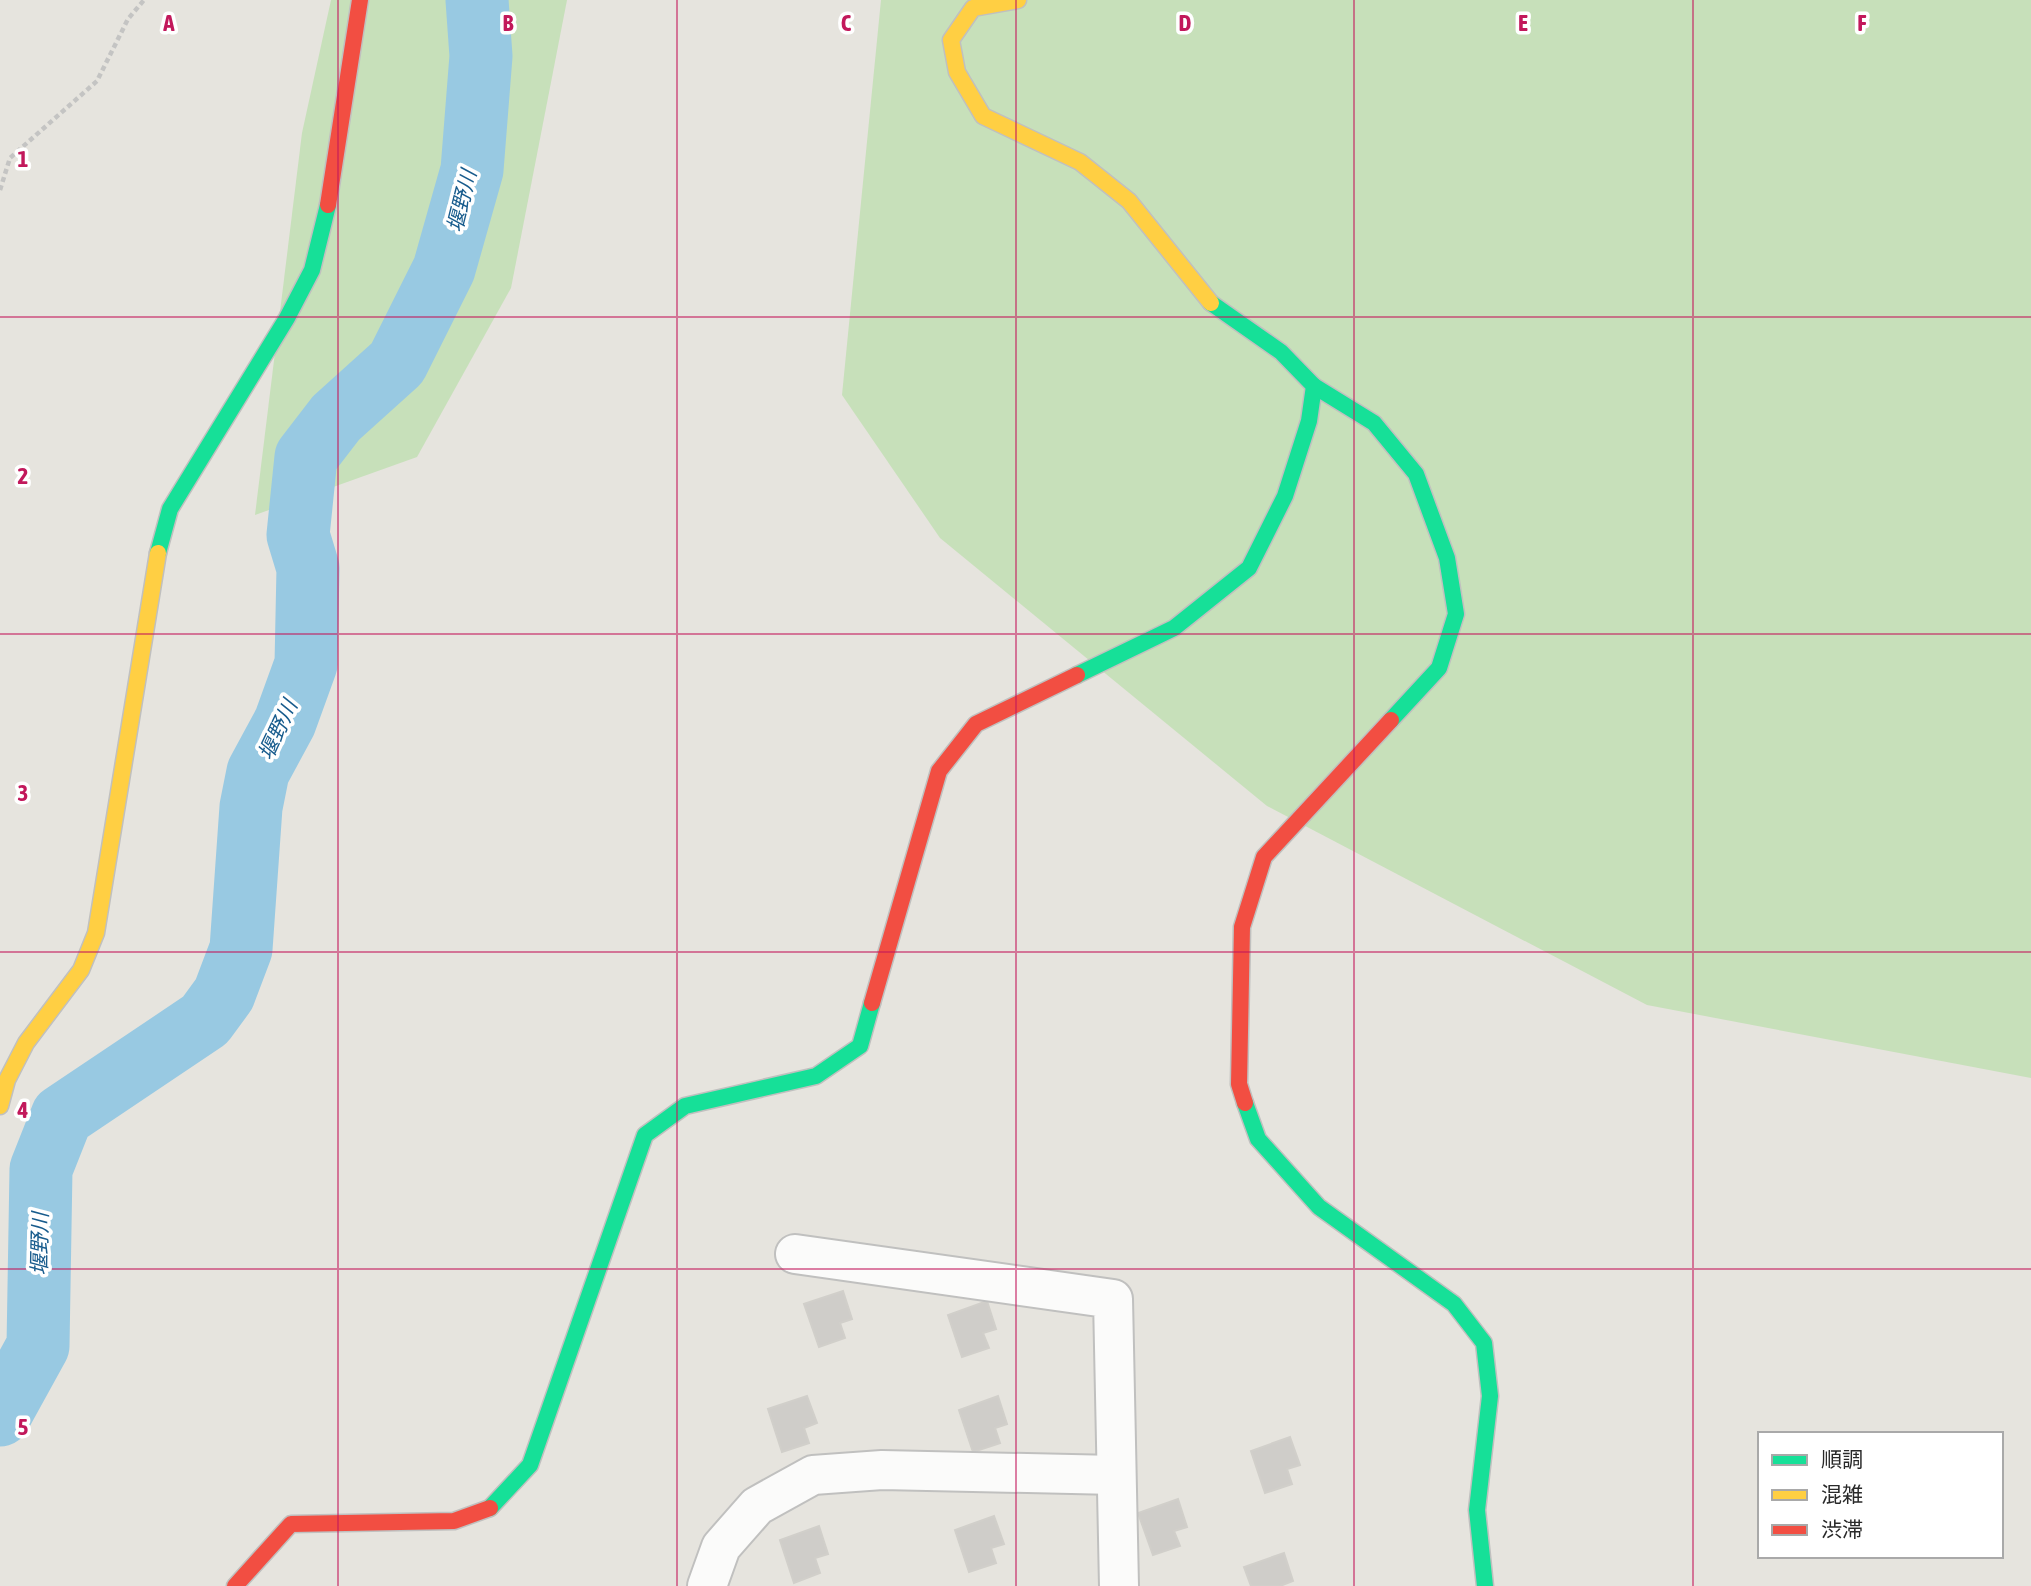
<svg xmlns="http://www.w3.org/2000/svg" width="2031" height="1586" viewBox="0 0 2031 1586" font-family="'Asap Condensed','Noto Sans JP',sans-serif">
	<style>
		.green { fill: #c7e0ba }
		.lines { fill: none; stroke-linecap: round; stroke-linejoin: round }
		.river { stroke: #98c9e2; stroke-width: 63 }
		.building { fill: #cfcdc9; stroke: #d1cfca; stroke-width: 2 }
		.street-casing { stroke: #c0c0bf; stroke-width: 42 }
		.fast-casing { stroke: #c0c0bf; stroke-width: 19 }
		.slow-casing { stroke: #c0c0bf; stroke-width: 19 }
		.jam-casing { stroke: #c0c0bf; stroke-width: 19 }
		.path { stroke: #c4c4c3; stroke-width: 4.5; stroke-dasharray: 5 3.5; stroke-linecap: butt }
		.street { stroke: #fbfbfa; stroke-width: 38 }
		.fast { stroke: #16e098; stroke-width: 16 }
		.slow { stroke: #ffcf43; stroke-width: 16 }
		.jam { stroke: #f24e42; stroke-width: 16 }
		.grid { fill: none; stroke: #c2185b; stroke-width: 2; stroke-opacity: 0.55 }
		.labels { text-anchor: middle; stroke-width: 7; stroke-linejoin: round; paint-order: stroke }
		.water-label { font-size: 21px; font-style: italic; fill: #185c8d; stroke: #fff }
		.grid-label { font-size: 23px; text-anchor: middle; font-weight: bold; fill: #c2185b; stroke: #fff; stroke-width: 7; stroke-linejoin: round; paint-order: stroke }
	</style>
	<rect width="100%" height="100%" fill="#e6e4de"/>
	<g class="green">
		<path d="M331 0H567L511 288 417 457 255 515 302 133Z"/>
		<path d="M881 0H2031V1078L1647 1005 1267 806 940 538 842 395Z"/>
	</g>
	<g class="lines">
		<path class="river" d="M0 1415 38 1346 41 1169 62 1116 205 1020 224 994 241 949 251 807 258 772 285 722 306 664 308 568 298 535 306 457 336 418 397 363 444 269 472 170 481 56 477 0"/>
	</g>
	<g class="building">
		<path d="M843 1291 852 1319 840 1323 845 1338 819 1347 804 1304Z"/>
		<path d="M987 1301 996 1329 983 1333 989 1348 962 1357 948 1315Z"/>
		<path d="M807 1396 817 1423 804 1428 809 1443 782 1452 768 1409Z"/>
		<path d="M998 1396 1007 1424 995 1428 1000 1443 973 1452 959 1410Z"/>
		<path d="M1290 1437 1300 1465 1287 1469 1292 1484 1265 1493 1251 1451Z"/>
		<path d="M1178 1499 1187 1527 1174 1531 1180 1546 1153 1555 1138 1513Z"/>
		<path d="M994 1516 1004 1544 991 1548 996 1563 969 1572 955 1530Z"/>
		<path d="M819 1526 828 1554 815 1558 820 1573 794 1583 780 1540Z"/>
		<path d="M1284 1553 1293 1581 1280 1586H1251L1244 1567Z"/>
	</g>
	<g class="lines">
		<defs>
			<g id="street">
				<path d="M795 1254 1113 1299 1119 1586"/>
				<path d="M707 1586 721 1547 757 1506 813 1475 882 1470 1116 1475"/>
			</g>
			<g id="fast">
				<path d="M1314 386 1374 423 1416 474 1447 558 1456 614 1439 668 1391 720"/>
				<path d="M158 553 170 509 287 318 312 270 328 205"/>
				<path d="M1077 675 1174 628 1249 568 1285 496 1309 421 1314 386 1281 352 1211 303"/>
				<path d="M1245 1103 1258 1139 1319 1207 1454 1304 1484 1343 1490 1396 1477 1510 1485 1586"/>
				<path d="M490 1508 530 1465 645 1135 685 1106 816 1076 860 1046 872 1003"/>
			</g>
			<g id="slow">
				<path d="M1018 0 973 8 951 40 957 72 983 116 1080 162 1129 201 1211 303"/>
				<path d="M0 1106 7 1080 26 1043 81 970 96 933 158 553"/>
			</g>
			<g id="jam">
				<path d="M328 205 360 0"/>
				<path d="M872 1003 939 771 976 724 1077 675"/>
				<path d="M1245 1103 1239 1084 1242 927 1264 857 1391 720"/>
				<path d="M235 1586 291 1524 454 1521 490 1508"/>
			</g>
		</defs>
		<use href="#street" class="street-casing"/>
		<use href="#fast" class="fast-casing"/>
		<use href="#slow" class="slow-casing"/>
		<use href="#jam" class="jam-casing"/>
		<path class="path" d="M0 190 10 158 97 81 128 19 144 0"/>
		<use href="#street" class="street"/>
		<use href="#fast" class="fast"/>
		<use href="#slow" class="slow"/>
		<use href="#jam" class="jam"/>
	</g>
	<path class="grid" d="M338 0V1586M677 0V1586M1016 0V1586M1354 0V1586M1693 0V1586M0 317H2031M0 634H2031M0 952H2031M0 1269H2031"/>
	<g class="labels">
		<g class="water-label">
			<text transform="translate(462 201) rotate(-76)" y="7">堰野川</text>
			<text transform="translate(278 730) rotate(-65)" y="7">堰野川</text>
			<text transform="translate(40 1244) rotate(-89)" y="7">堰野川</text>
		</g>
	</g>
	<g class="grid-label">
		<text x="169" y="31">A</text>
		<text x="508" y="31">B</text>
		<text x="846" y="31">C</text>
		<text x="1185" y="31">D</text>
		<text x="1523" y="31">E</text>
		<text x="1862" y="31">F</text>
		<text x="23" y="167">1</text>
		<text x="23" y="484">2</text>
		<text x="23" y="801">3</text>
		<text x="23" y="1118">4</text>
		<text x="23" y="1435">5</text>
	</g>
	<rect x="1758" y="1432" width="245" height="126" fill="#ffffff" stroke="#a9a9a9" stroke-width="2"/>
	<rect x="1772" y="1455" width="35" height="10" fill="#16e098" stroke="#a9a9a9" stroke-width="2"/>
	<text x="1821" y="1467" font-size="21" fill="#292929">順調</text>
	<rect x="1772" y="1490" width="35" height="10" fill="#ffcf43" stroke="#a9a9a9" stroke-width="2"/>
	<text x="1821" y="1502" font-size="21" fill="#292929">混雑</text>
	<rect x="1772" y="1525" width="35" height="10" fill="#f24e42" stroke="#a9a9a9" stroke-width="2"/>
	<text x="1821" y="1537" font-size="21" fill="#292929">渋滞</text>
</svg>
